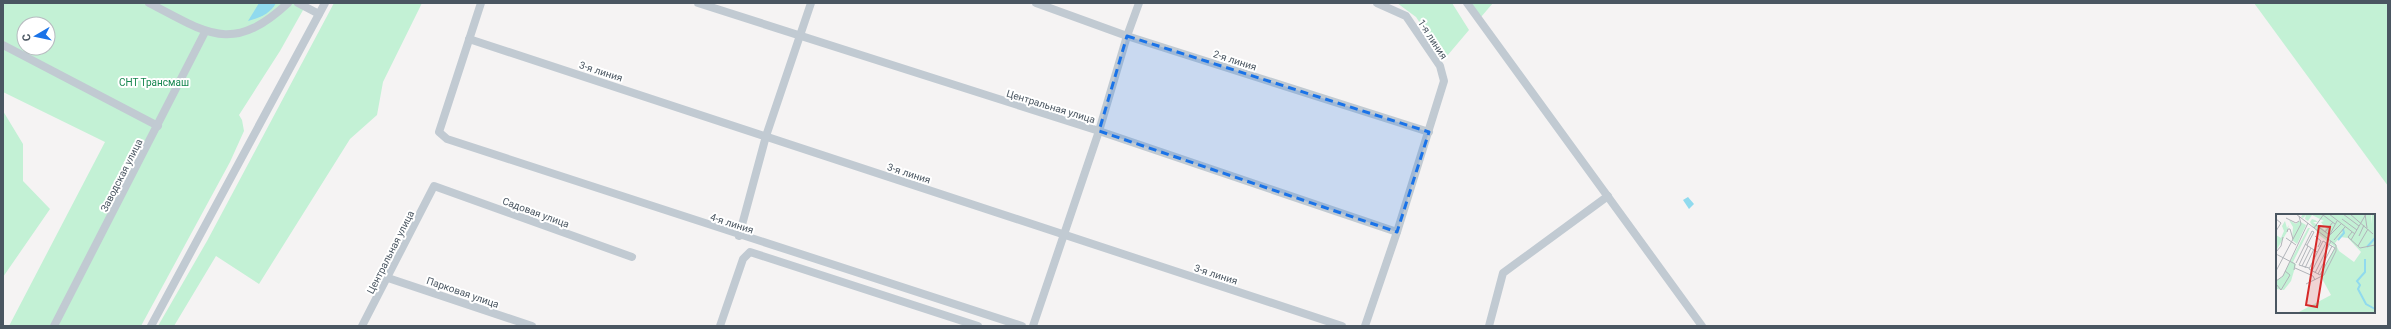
<svg xmlns="http://www.w3.org/2000/svg" width="2391" height="329" viewBox="0 0 2391 329" font-family="Roboto,sans-serif">
	<style>
		.green { fill: #c3f1d5; fill-rule: evenodd }
		.water { fill: #90daee }
		.lines { fill: none; stroke-linecap: round; stroke-linejoin: round }
		.minor { stroke: #c1cad2; stroke-width: 8 }
		.marked { fill: #1a73e8; fill-opacity: 0.2; stroke: #1a73e8; stroke-width: 3; stroke-dasharray: 8 5; stroke-linejoin: round }
		.labels { text-anchor: middle; stroke-width: 4; stroke-linejoin: round; paint-order: stroke }
		.street-label { font-size: 10px; fill: #4a5661; stroke: #fff }
		.park-label { font-size: 10px; fill: #17864f; stroke: #fff }
		.inset-river { fill: none; stroke: #90daee; stroke-width: 2 }
		.inset-road { fill: none; stroke: #b1b4b9; stroke-width: 1 }
		.view { fill: #d62828; fill-opacity: 0.15; stroke: #d62828; stroke-width: 2 }
		.inset-edge { fill: none; stroke: #4a5661; stroke-width: 2 }
	</style>
	<rect width="100%" height="100%" fill="#f5f3f3"/>
	<g class="green">
		<path d="M3 3H307L280 51 239 115 242 120 244 131 230 162 141 326H9L105 142 3 92ZM24 24H48V48H24Z"/>
		<path d="M334 3H422L383 82 377 115 350 139 259 284 216 256 174 326H158L207 241Z"/>
		<path d="M1397 3H1452L1469 30 1447 56 1440 53 1416 17Z"/>
		<path d="M1471 3H1493L1481 17Z"/>
		<path d="M2254 3H2388V186Z"/>
		<path d="M3 111 23 144V181L50 209 3 277Z"/>
	</g>
	<g class="water">
		<path d="M259 3H276C270 14 259 18 248 21Z"/>
		<path d="M1688 197 1694 204 1689 209 1683 200Z"/>
	</g>
	<g class="lines">
		<g class="minor">
			<path d="M149 3C207 33 232 55 288 3"/>
			<path d="M298 3 319 14"/>
			<path d="M481 3 439 132 447 139 1022 326"/>
			<path d="M698 3 1099 131 1397 232"/>
			<path d="M1036 3 1127 36 1429 132"/>
			<path d="M1467 3 1702 326"/>
			<path d="M469 39 1342 326"/>
			<path d="M3 45 158 126"/>
			<path d="M739 236 766 136 811 3"/>
			<path d="M388 278 532 326"/>
			<path d="M54 326 205 32"/>
			<path d="M151 326 325 3"/>
			<path d="M362 326 434 186 632 257"/>
			<path d="M720 326 743 259 750 252 978 326"/>
			<path d="M1033 326 1099 131 1127 36 1139 3"/>
			<path d="M1365 326 1397 232 1444 81 1440 66 1406 16 1377 3"/>
			<path d="M1489 326 1503 273 1608 196"/>
		</g>
	</g>
	<path class="marked" d="M1127 36 1429 132 1397 232 1099 131Z"/>
	<g class="labels">
		<g class="street-label">
			<text transform="translate(1433 39) rotate(57)" y="4">1-я линия</text>
			<text transform="translate(1235 60) rotate(18)" y="4">2-я линия</text>
			<text transform="translate(601 71) rotate(18)" y="4">3-я линия</text>
			<text transform="translate(1051 106) rotate(17)" y="4">Центральная улица</text>
			<text transform="translate(909 173) rotate(18)" y="4">3-я линия</text>
			<text transform="translate(121 175) rotate(-63)" y="4">Заводская улица</text>
			<text transform="translate(536 212) rotate(20)" y="4">Садовая улица</text>
			<text transform="translate(732 223) rotate(18)" y="4">4-я линия</text>
			<text transform="translate(390 252) rotate(-63)" y="4">Центральная улица</text>
			<text transform="translate(1216 274) rotate(18)" y="4">3-я линия</text>
			<text transform="translate(463 292) rotate(19)" y="4">Парковая улица</text>
		</g>
		<g class="park-label">
			<text x="154" y="86">СНТ Трансмаш</text>
		</g>
	</g>
	<g transform="translate(2276 214)">
		<rect width="99" height="99" fill="#f5f3f3"/>
		<path d="M27 0H95V10L96 0H98L99 99H21L55 81 44 61 59 33 43 21 34 8 36 5 39 6 42 8H37L49 16 50 13 47 14 42 11H47L45 8 48 7 36 1 32 7 29 5 30 1 27 4 25 3ZM64 23 72 24 85 38 78 48 63 37 59 29ZM13 6 20 10 23 7 30 11 21 30 16 26 17 13ZM9 7 11 14 13 11 11 18 0 37V21L5 24 8 17 6 12ZM32 14H34L17 48 20 50 15 67 8 76 0 75V67L6 63Z" fill="#c3f1d5" fill-rule="evenodd"/>
		<path class="inset-river" d="M62 26 68 19 67 15M91 33 99 24M89 45V58L81 67 84 71 82 75 90 90 99 95"/>
		<path class="inset-road" d="M20 0 60 31V37L48 61 30 70M53 0 79 20M67 0 83 12M74 0 97 20M89 0 91 14M47 1 59 10M10 4 20 9 23 7M0 5 5 9 0 17M66 5 81 16M40 11 52 20M38 14 48 0M11 18 12 15H14L17 25M49 18 57 8M76 18 72 23 84 34 99 31M39 22 45 27 42 33M83 22 88 11M52 23 65 10M10 24 20 31M52 24 61 7M58 26 69 13M75 26 90 0M47 27 59 34 44 61 33 55ZM29 30 41 38M31 31 38 18M32 32 23 51 33 54M82 32 92 15M0 38 5 32 7 23M0 40 19 50 18 56M20 49 36 17 38 18M26 52 35 34M19 54 37 62 39 66M29 54 38 35M0 57 25 10 23 2M36 57 50 29M39 59 55 27M42 60 56 32M0 67 7 62 32 9M0 70 5 76 14 61 9 57"/>
		<path class="view" d="M43 12 54 13 41 93 30 91Z"/>
		<rect width="99" height="99" class="inset-edge"/>
	</g>
	<rect width="2391" height="329" fill="none" stroke="#4a5661" stroke-width="8"/>
	<g transform="translate(36 36) rotate(261)"><circle r="19" fill="#ffffff" stroke="#b7bbc0"/>
	<path d="M0-3L7 15L0 10L-7 15Z" fill="#1a73e8"/>
	<text y="-6" font-size="11" font-weight="bold" text-anchor="middle" fill="#4a5661">С</text>
	</g>
</svg>
